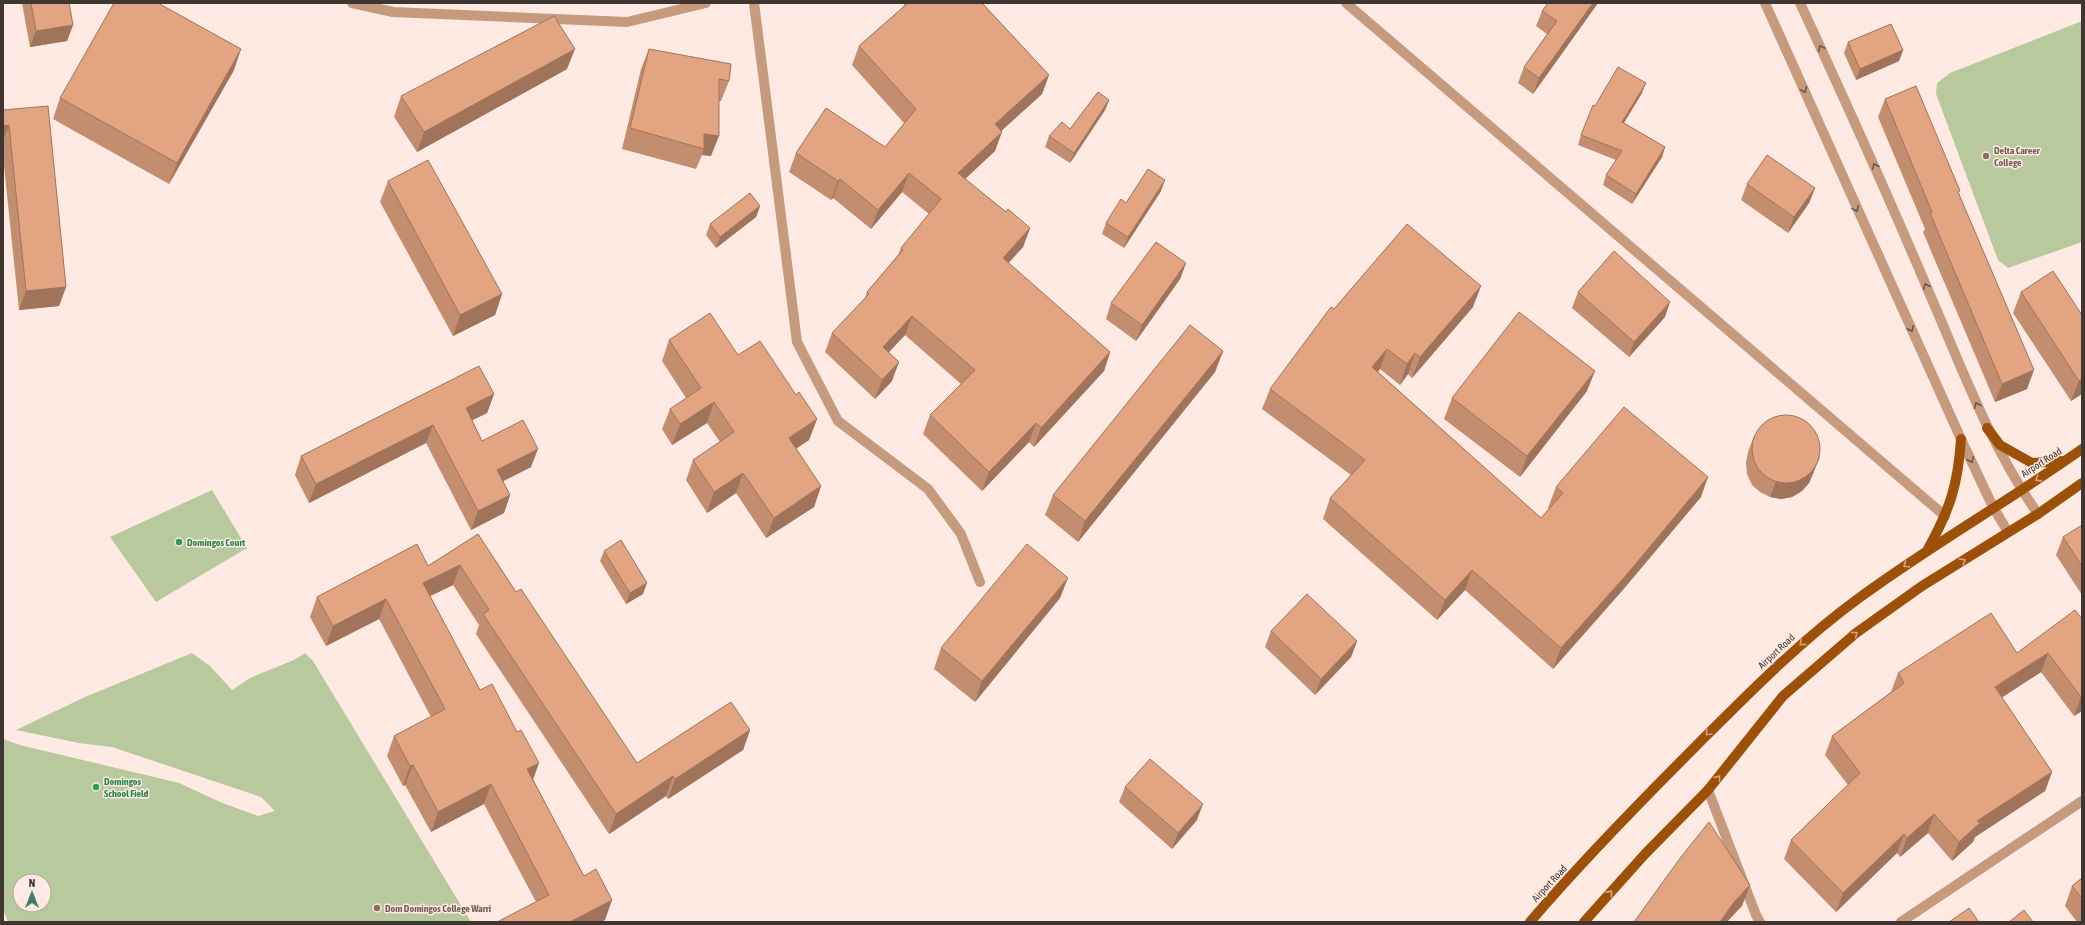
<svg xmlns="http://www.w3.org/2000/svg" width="2085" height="925" viewBox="0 0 2085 925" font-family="'Asap Condensed',sans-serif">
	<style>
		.green { fill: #b8c99e; fill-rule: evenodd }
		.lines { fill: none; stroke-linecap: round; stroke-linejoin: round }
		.minor { stroke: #c69a7d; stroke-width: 10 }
		.major { stroke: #9d5007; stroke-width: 10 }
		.wall { fill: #c38e6f }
		.shaded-wall { fill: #9f745a }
		.building { fill: #e3a581; stroke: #9f745a }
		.oneway { stroke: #6e584c }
		.oneway2 { stroke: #d2a57f }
		.education-dot { fill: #8d6e63; stroke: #feeae2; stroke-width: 1.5 }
		.leisure-dot { fill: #2e9e5b; stroke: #feeae2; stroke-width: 1.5 }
		.labels { text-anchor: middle; stroke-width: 3; stroke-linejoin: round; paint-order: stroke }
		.education-label { font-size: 10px; font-weight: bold; fill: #785e54; stroke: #feeae2; text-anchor: start }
		.street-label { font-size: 10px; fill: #3f3531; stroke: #feeae2 }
		.leisure-label { font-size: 10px; font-weight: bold; fill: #27864d; stroke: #feeae2; text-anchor: start }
	</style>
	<rect width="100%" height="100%" fill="#feeae2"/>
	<g class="green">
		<path d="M2082 21V242L2008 268 1998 260 1936 94 1937 83 1950 73Z"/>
		<path d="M212 490 247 548 156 602 110 537Z"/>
		<path d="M192 653 210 666 232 690 250 678 294 660 305 653 313 661 471 922H8L3 909V739L20 745 179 783 220 802 258 816 275 811 261 797 112 747 79 743 16 730 85 697ZM20 881H44V905H20Z"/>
	</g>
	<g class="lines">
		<g class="minor">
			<path d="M352 3 393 12 627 22 706 3"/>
			<path d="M754 3 797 342 838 421 928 489 961 534 980 582"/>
			<path d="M1346 3 1945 516"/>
			<path d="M1765 3 1961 439 1993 507 2008 532"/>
			<path d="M1800 3C1844 98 1887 193 1928 290 1961 366 1990 446 2038 514"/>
			<path d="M1708 790 1756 915 1760 922"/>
			<path d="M1901 922 2082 801"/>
		</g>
		<g class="major">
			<path d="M1987 428 2000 445 2032 463 2064 461"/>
			<path d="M1928 549C1950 509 1958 485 1961 439"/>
			<path d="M1530 922C1582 861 1639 803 1696 746 1748 694 1800 641 1859 598 1931 545 2009 501 2082 449"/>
			<path d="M1584 922 1645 854 1708 790 1783 696 1856 633 1922 586 2038 514 2082 483"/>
		</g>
	</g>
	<g class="wall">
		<path d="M22 3H69L73 25 67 41 30 47Z"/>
		<path d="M905 3H982L1049 75 1042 94 1001 131 995 151 965 179 1006 212 1030 228 1023 247 1008 263 1110 352 1104 371 1034 447 1029 442 982 491 923 434 930 415 961 384 905 335 889 352 892 381 875 399 825 352 832 333 865 298 867 292 898 255 901 248 929 214 902 192 871 229 833 198 831 200 789 172 796 153 885 147 904 123 852 65 859 46 903 7Z"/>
		<path d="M1598 3 1533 94 1518 83 1524 67 1547 34 1536 26 1542 11Z"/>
		<path d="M1848 42 1903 50 1899 61 1856 80 1844 53Z"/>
		<path d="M649 49 729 81 721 101H719L711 156 702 155 696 169 622 149 641 69Z"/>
		<path d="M567 69 417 152 394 117 401 96Z"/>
		<path d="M234 70 169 184 53 119 60 98Z"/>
		<path d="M1642 93 1624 123 1665 147 1662 157 1632 204 1603 185 1606 175 1616 160 1578 145 1581 135 1595 106Z"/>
		<path d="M1885 99 1959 193 2027 389 1995 402 1923 232 1925 229 1878 117Z"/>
		<path d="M1109 100 1105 110 1070 163 1045 147 1049 136 1070 129Z"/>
		<path d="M3 110 66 287 59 306 19 310 3 156Z"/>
		<path d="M388 181 502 294 495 315 453 336 380 202Z"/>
		<path d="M1747 184 1815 188 1809 203 1788 233 1741 200Z"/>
		<path d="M1161 191 1124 248 1102 234 1106 223 1126 203Z"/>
		<path d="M760 206 756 217 716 248 706 235 710 224Z"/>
		<path d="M1186 263 1180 279 1136 341 1106 319 1111 303Z"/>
		<path d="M1578 292 1665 317 1629 357 1572 308Z"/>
		<path d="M2021 292 2082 315V394L2071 401 2013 313Z"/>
		<path d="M1473 307 1412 378 1408 374 1400 385 1380 369 1378 372 1541 518 1549 509 1548 508 1556 487 1701 497 1621 592 1553 669 1465 590 1437 620 1323 519 1330 498 1351 475 1262 409 1270 389Z"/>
		<path d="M669 340 738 355 796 395 817 419 809 440 796 449 821 486 814 507 766 538 736 493 707 513 686 480 693 460 720 442 707 423 672 445 662 429 670 409 686 398 662 361Z"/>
		<path d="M1223 351 1215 372 1078 542 1045 515 1053 495Z"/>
		<path d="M1587 391 1520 477 1444 419 1452 398Z"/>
		<path d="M494 394 487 413 472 420 482 441 531 467 503 481 510 495 504 513 471 530 426 443 309 503 295 475 301 456Z"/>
		<path d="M1754 436 1814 472 1809 483 1802 491 1792 497 1781 499 1770 497 1760 492 1752 485 1747 474 1746 463 1748 452Z"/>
		<path d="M2082 525V595L2056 555 2063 537Z"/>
		<path d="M478 534 516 592 637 763 750 730 743 750 668 799 666 796 609 834 476 634 479 625 453 585 430 596 480 690 533 779 605 920 601 922H499L536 902 484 804 431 832 405 785 403 786 387 756 394 736 431 717 379 619 326 646 310 617 317 597 428 566Z"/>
		<path d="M604 551 643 594 626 604 600 561Z"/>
		<path d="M1060 598 975 702 934 669 941 648Z"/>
		<path d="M2082 619V711L2074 716 2041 672 2002 697 2052 772 2045 791 1975 837 1973 842 1952 861 1928 833 1900 857 1897 853 1836 912 1784 859 1791 840 1848 785 1825 755 1832 736 1891 692 1898 673 2017 653Z"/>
		<path d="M1271 631 1357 641 1351 657 1315 695 1265 647Z"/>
		<path d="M1125 787 1197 820 1172 849 1119 802Z"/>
		<path d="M2082 878V922H2077L2065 906 2072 886Z"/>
	</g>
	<g class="shaded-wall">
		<path d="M1593 3H1598L1533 94 1539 78Z"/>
		<path d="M73 25 67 41 30 47 36 31Z"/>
		<path d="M241 49 234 70 169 184 177 163Z"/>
		<path d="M575 49 567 69 417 152 424 132Z"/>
		<path d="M1903 50 1899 61 1856 80 1860 69Z"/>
		<path d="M1049 75 1042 94 988 143 995 124Z"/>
		<path d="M1646 83 1642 93 1618 132 1622 122Z"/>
		<path d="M1109 100 1105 110 1070 163 1074 153Z"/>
		<path d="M9 125 3 141V126Z"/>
		<path d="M1002 132 995 151 951 192 958 173Z"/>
		<path d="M704 134 719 136 711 156 702 155 704 149Z"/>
		<path d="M1665 147 1662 157 1632 204 1636 194Z"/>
		<path d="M909 173 902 192 871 229 878 210Z"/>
		<path d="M840 179 833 198 831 200 838 181Z"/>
		<path d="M1165 180 1161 191 1124 248 1128 237Z"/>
		<path d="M1815 188 1809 203 1788 233 1794 217Z"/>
		<path d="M760 206 756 217 716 248 720 237Z"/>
		<path d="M1030 228 1023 247 996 277 1003 258Z"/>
		<path d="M1186 263 1180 279 1136 341 1142 325Z"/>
		<path d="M1481 286 1473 307 1412 378 1420 357Z"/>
		<path d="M66 287 59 306 19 310 26 291Z"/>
		<path d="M502 294 495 315 453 336 460 315Z"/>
		<path d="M1670 302 1665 317 1629 357 1634 342Z"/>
		<path d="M912 316 905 335 876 366 883 347Z"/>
		<path d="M1387 349 1380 369 1365 388 1372 367Z"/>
		<path d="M1223 351 1215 372 1078 542 1085 521Z"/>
		<path d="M1110 352 1104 371 1034 447 1041 428Z"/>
		<path d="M1415 353 1408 374 1400 385 1407 364Z"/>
		<path d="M899 362 892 381 875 399 882 380Z"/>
		<path d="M2034 370 2027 389 1995 402 2002 384Z"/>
		<path d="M1595 371 1587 391 1520 477 1527 456Z"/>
		<path d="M2082 379V394L2071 401 2079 381Z"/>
		<path d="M494 394 487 413 459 427 466 408Z"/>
		<path d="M714 402 707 423 672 445 680 424Z"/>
		<path d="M817 419 809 440 781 458 789 438Z"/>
		<path d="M1036 423 1029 442 982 491 989 472Z"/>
		<path d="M433 425 426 443 309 503 316 484Z"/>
		<path d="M538 449 531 467 490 488 497 470Z"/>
		<path d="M1820 457 1809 483 1802 491 1792 497 1781 499 1770 497 1776 481Z"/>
		<path d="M743 473 736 493 707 513 714 492Z"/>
		<path d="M1708 477 1701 497 1621 592 1553 669 1561 648Z"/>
		<path d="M821 486 814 507 766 538 774 518Z"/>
		<path d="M510 495 504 513 471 530 478 511Z"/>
		<path d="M460 565 453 585 416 603 423 583Z"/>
		<path d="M1472 570 1465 590 1437 620 1445 600Z"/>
		<path d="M1068 578 1060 598 975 702 982 681Z"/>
		<path d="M647 583 643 594 626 604 630 593Z"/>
		<path d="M386 599 379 619 326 646 333 626Z"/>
		<path d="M1357 641 1351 657 1315 695 1321 679Z"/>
		<path d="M2048 653 2041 672 1989 706 1995 687Z"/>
		<path d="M2081 697H2082V711L2074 716Z"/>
		<path d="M750 730 743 750 668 799 675 779Z"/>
		<path d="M539 763 532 783 527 769Z"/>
		<path d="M413 765 405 785 403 786 410 766Z"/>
		<path d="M2052 772 2045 791 1975 837 1973 842 1952 861 1959 842 1977 821Z"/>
		<path d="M673 776 666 796 609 834 616 814Z"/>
		<path d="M491 784 484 804 431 832 438 812Z"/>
		<path d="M1203 804 1197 820 1172 849 1178 833Z"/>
		<path d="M1934 814 1928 833 1900 857 1907 838Z"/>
		<path d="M1904 834 1897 853 1836 912 1843 893Z"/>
		<path d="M1750 885 1742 906 1727 922H1720L1734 902Z"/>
		<path d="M612 900 605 920 601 922H570Z"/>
	</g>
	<g class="building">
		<path d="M31 3H69L73 25 36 31Z"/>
		<path d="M114 3H158L241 49 177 163 60 98Z"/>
		<path d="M908 3H982L1049 75 995 124 1002 132 958 173 1006 212 1008 209 1030 228 1003 258 1110 352 1041 428 1036 423 989 472 930 415 975 370 912 316 883 347 899 362 882 380 832 333 869 294 867 292 903 250 901 248 941 199 909 173 878 210 840 179 838 181 796 153 826 108 885 147 916 109 859 46Z"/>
		<path d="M1548 3H1593L1539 78 1524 67 1557 21 1542 11Z"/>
		<path d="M554 16 575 49 424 132 401 96Z"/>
		<path d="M1891 24 1903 50 1860 69 1848 42Z"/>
		<path d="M649 49 731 64 729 81 719 79V136L704 134V149L630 128Z"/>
		<path d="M1618 67 1646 83 1622 122 1665 147 1636 194 1606 175 1622 151 1581 135 1593 105 1595 106Z"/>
		<path d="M1916 86 1960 191 1958 192 2034 370 2002 384 1930 213 1932 212 1885 99Z"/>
		<path d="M1098 92 1109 100 1074 153 1049 136 1062 122 1070 129Z"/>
		<path d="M48 106 66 287 26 291 9 125 3 126V110Z"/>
		<path d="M1767 155 1815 188 1794 217 1747 184Z"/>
		<path d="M428 160 502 294 460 315 388 181Z"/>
		<path d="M1148 169 1165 180 1128 237 1106 223 1121 199 1126 203Z"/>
		<path d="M750 193 760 206 720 237 710 224Z"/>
		<path d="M1407 224 1481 286 1420 357 1415 353 1407 364 1387 349 1372 367 1541 518 1563 493 1556 487 1624 407 1708 477 1629 572 1561 648 1472 570 1445 600 1330 498 1365 460 1270 389 1331 307 1334 309Z"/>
		<path d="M1156 242 1186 263 1142 325 1111 303Z"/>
		<path d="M1614 251 1670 302 1634 342 1578 292Z"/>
		<path d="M2053 271 2082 315V379L2079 381 2021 292Z"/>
		<path d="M1519 312 1595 371 1527 456 1452 398Z"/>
		<path d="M710 313 738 355 760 341 796 395 799 392 817 419 789 438 821 486 774 518 743 473 714 492 693 460 734 432 714 402 680 424 670 409 701 388 669 340Z"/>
		<path d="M1190 325 1223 351 1085 521 1053 495Z"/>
		<path d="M479 366 494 394 466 408 482 441 523 420 538 449 497 470 510 495 478 511 433 425 316 484 301 456Z"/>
		<circle cx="1786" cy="449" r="34"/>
		<path d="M2082 525V566L2063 537Z"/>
		<path d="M478 534 516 592 521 589 637 763 731 702 750 730 675 779 673 776 616 814 483 614 489 610 460 565 423 583 480 690 492 684 517 732 521 730 539 763 527 769 584 876 596 869 612 900 570 922H499V921L549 895 491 784 438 812 413 765 410 766 394 736 445 709 386 599 333 626 317 597 417 544 428 566Z"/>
		<path d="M621 540 647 583 630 593 604 551Z"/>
		<path d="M1027 544 1068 578 982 681 941 648Z"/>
		<path d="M1307 594 1357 641 1321 679 1271 631Z"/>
		<path d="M2075 610 2082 619V697H2081L2048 653 1995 687 2052 772 1977 821 1980 823 1959 842 1934 814 1907 838 1904 834 1843 893 1791 840 1860 773 1832 736 1904 683 1898 673 1991 613 2017 653Z"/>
		<path d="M1150 759 1203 804 1178 833 1125 787Z"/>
		<path d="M1709 822 1750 885 1734 902 1720 922H1634L1681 857Z"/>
		<path d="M2082 878V898L2072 886Z"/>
		<path d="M1969 908 1979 922H1949Z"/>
		<path d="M2024 910 2033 922H2009Z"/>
	</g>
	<defs><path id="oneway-chevron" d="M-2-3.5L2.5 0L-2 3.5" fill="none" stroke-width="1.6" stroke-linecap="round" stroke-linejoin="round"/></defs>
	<g class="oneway">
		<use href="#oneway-chevron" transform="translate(1821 48) rotate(-115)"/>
		<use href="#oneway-chevron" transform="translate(1804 90) rotate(66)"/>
		<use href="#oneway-chevron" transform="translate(1875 166) rotate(-113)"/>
		<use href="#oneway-chevron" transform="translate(1856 209) rotate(66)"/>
		<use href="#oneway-chevron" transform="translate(1926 286) rotate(-113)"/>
		<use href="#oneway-chevron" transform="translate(1911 329) rotate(65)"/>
		<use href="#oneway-chevron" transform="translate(1977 405) rotate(-113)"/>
		<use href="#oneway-chevron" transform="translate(1971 460) rotate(65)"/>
	</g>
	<g class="oneway2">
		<use href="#oneway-chevron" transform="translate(2038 479) rotate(148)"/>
		<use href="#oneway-chevron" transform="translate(1963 561) rotate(-32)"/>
		<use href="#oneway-chevron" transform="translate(1906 565) rotate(145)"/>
		<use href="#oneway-chevron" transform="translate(1855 634) rotate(-39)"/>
		<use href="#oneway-chevron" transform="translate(1802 643) rotate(139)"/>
		<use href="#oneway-chevron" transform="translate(1708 733) rotate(135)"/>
		<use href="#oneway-chevron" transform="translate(1718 778) rotate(-52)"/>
		<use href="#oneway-chevron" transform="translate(1610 893) rotate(-48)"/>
	</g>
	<g class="education-dot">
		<circle cx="1986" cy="156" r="4"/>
		<circle cx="377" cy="908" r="4"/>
	</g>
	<g class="leisure-dot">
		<circle cx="179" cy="542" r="4"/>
		<circle cx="96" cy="787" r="4"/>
	</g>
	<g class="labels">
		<g class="education-label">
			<text x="1994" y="154">Delta Career<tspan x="1994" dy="12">College</tspan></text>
			<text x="385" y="912">Dom Domingos College Warri</text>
		</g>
		<g class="street-label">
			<text transform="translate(2041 462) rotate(-33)" y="4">Airport Road</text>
			<text transform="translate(1776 651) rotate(-43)" y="4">Airport Road</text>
			<text transform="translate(1549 883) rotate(-47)" y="4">Airport Road</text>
		</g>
		<g class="leisure-label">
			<text x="187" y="546">Domingos Court</text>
			<text x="104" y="785">Domingos<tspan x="104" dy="12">School Field</tspan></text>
		</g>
	</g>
	<rect width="2085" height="925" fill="none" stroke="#3f3531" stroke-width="8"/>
	<g transform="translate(32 893)"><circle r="19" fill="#feeae2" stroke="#b2a29b"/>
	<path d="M0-3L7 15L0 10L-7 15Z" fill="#3b7c6b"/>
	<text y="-6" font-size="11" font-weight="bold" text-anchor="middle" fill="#3f3531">N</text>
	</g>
</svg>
